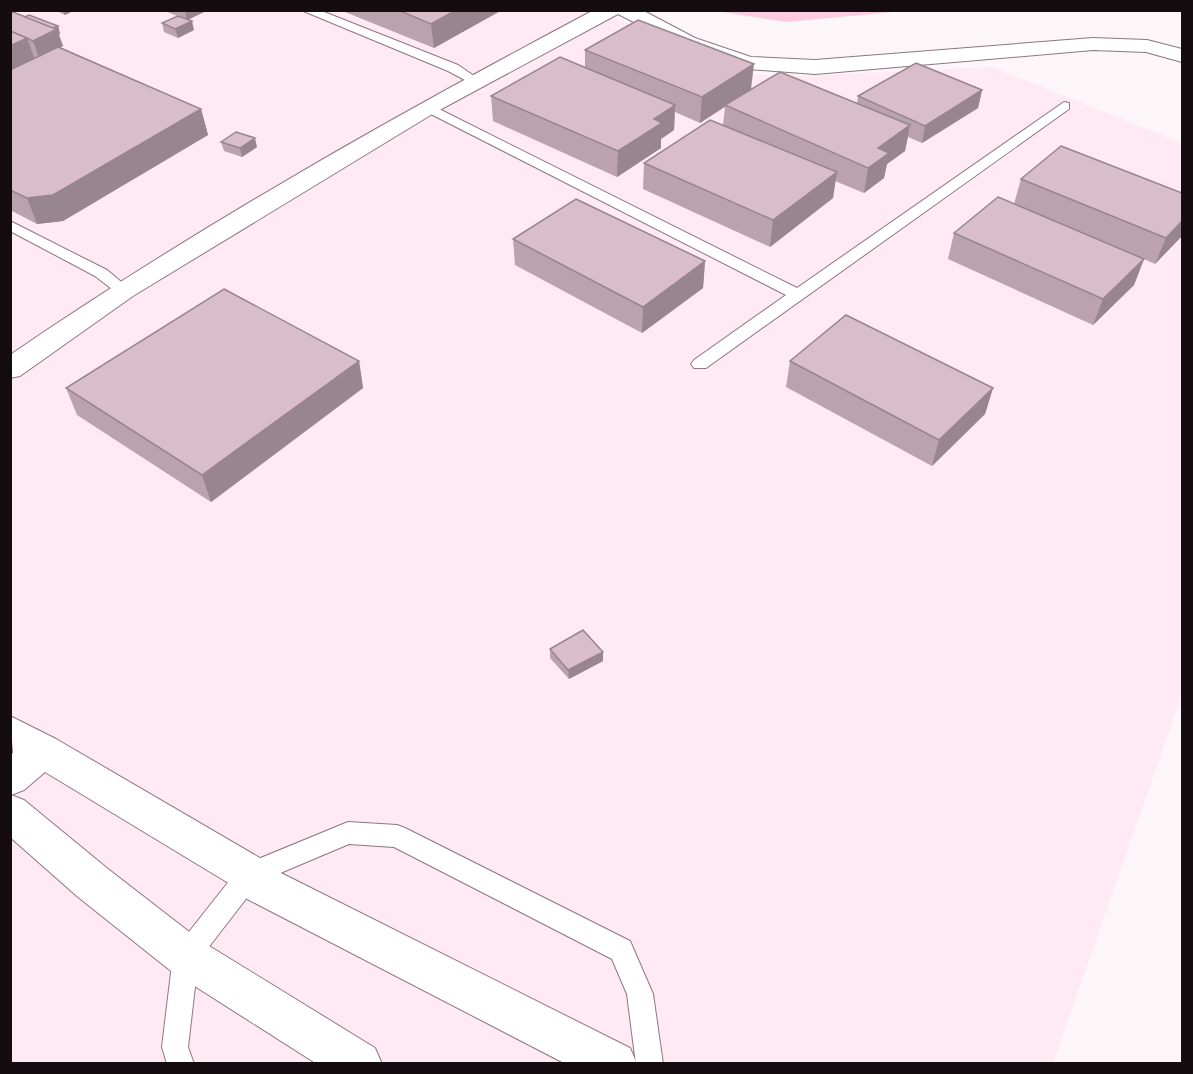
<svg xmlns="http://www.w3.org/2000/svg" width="1193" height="1074" viewBox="0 0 1193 1074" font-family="Cabin,sans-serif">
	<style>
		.built { fill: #ffe9f2 }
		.green { fill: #fdcae0 }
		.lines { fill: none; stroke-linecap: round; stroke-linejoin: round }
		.service-casing { stroke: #8e7680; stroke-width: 2 }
		.minor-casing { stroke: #8e7680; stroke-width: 2 }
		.service { fill: #fff; fill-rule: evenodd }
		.minor { fill: #fff; fill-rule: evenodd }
		.wall { fill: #bba3ad }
		.shaded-wall { fill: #98858d }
		.building { fill: #d9bec9; stroke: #98858d; stroke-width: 1.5 }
	</style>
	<rect width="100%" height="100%" fill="#fcf6f8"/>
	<path class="built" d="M30 10 600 11 738 74 799 76 992 67 1182 143V694L1053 1063H11L10 19Z"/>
	<path class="green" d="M716 11H903L787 22Z"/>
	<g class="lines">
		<defs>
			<g id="service">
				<path d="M301 10H319L458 65 483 82 476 86 448 71Z"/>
				<path d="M1064 102 1069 103V109L706 368H694L691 364 694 360 786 295 419 108 421 105H431L797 288Z"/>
				<path d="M10 221 107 270 131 290 129 293H117L95 276 10 231Z"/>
				<path d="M348 822 397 825 405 828 630 941 653 994 663 1064H636L627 994 612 959 394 847 349 844 259 882 198 961 188 1047 194 1064H167L162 1047 173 956 177 947 241 866Z"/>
			</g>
			<g id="minor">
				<path d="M594 10H642L695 38 751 57 815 60 1093 38 1147 40 1182 49V62L1146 52 1093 50 815 74 748 69 681 46 618 14 434 113 133 296 20 376 10 378V355C197 227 394 116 594 10Z"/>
				<path d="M10 716 56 739 265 861 277 871 630 1048 637 1064H566L247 899 235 887 45 772 24 790 11 795 24 800 108 869 201 941 375 1048 382 1064H317L171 971 78 897 10 837V755L13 753Z"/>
			</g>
		</defs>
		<use href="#service" class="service-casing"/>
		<use href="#minor" class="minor-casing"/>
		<use href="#service" class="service"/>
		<use href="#minor" class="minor"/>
	</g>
	<g class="wall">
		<path d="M55 10H75L65 15Z"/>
		<path d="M163 10H203L204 12 188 20 194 30 178 38 164 32 162 23 177 16Z"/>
		<path d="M340 10H502L434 48Z"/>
		<path d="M10 13 58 26 60 34 59 35 63 46 60 47 201 109 208 135 63 221 37 224 10 210Z"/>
		<path d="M585 50 751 89 857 104 858 96 982 90 978 108 922 143 908 137 905 151 887 164 884 178 864 193 835 181 833 198 770 247 643 189 644 163 723 125 725 107 700 123 675 112 674 130 661 139V148L617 177 493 121 491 96 585 68Z"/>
		<path d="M221 142 257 147 242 157 224 151Z"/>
		<path d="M1021 179 1182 236 1155 264 1144 259 1134 285 1093 325 948 259 954 233 1014 204Z"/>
		<path d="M513 239 705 261 703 288 642 333 515 265Z"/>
		<path d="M359 361 363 388 211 502 77 415 66 388Z"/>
		<path d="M790 361 993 388 985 414 932 466 786 387Z"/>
		<path d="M550 649 603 652V661L569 679 550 658Z"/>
	</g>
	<g class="shaded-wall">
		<path d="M63 10H75L65 15Z"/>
		<path d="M187 10H203L204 12 187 20 185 12Z"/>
		<path d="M456 10H502L434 48 431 24Z"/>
		<path d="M192 21 194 30 178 38 175 29Z"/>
		<path d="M58 26 60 34 59 35 63 46 39 58 33 41 47 31Z"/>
		<path d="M27 38 36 63 10 75V46Z"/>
		<path d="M754 64 751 89 700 123 702 97Z"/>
		<path d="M982 90 978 108 922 143 925 126Z"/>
		<path d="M675 105 674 130 661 139V148L617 177 618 151 654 119Z"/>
		<path d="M201 109 208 135 63 221 37 224 27 198Z"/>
		<path d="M910 125 905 151 887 164 884 178 864 193 868 168 878 148Z"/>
		<path d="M255 138 257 147 242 157 240 148Z"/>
		<path d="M837 172 833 198 770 247 773 220Z"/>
		<path d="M1182 221V236L1155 264 1166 238Z"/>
		<path d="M1144 259 1134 285 1093 325 1103 299Z"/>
		<path d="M705 261 703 288 642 333 643 307Z"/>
		<path d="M359 361 363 388 211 502 202 475Z"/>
		<path d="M993 388 985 414 932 466 939 440Z"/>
		<path d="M603 652V661L569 679 568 670Z"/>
	</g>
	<g class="building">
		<path d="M398 10H456L431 24Z"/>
		<path d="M13 12 57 29 33 41 10 31V13Z"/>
		<path d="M29 15 58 26 53 28 25 17Z"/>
		<path d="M178 16 192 21 175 29 162 23Z"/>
		<path d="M638 20 754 64 702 97 585 50Z"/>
		<path d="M10 31 27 38 10 46Z"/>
		<path d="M58 47 201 109 53 195 27 198 10 190V70Z"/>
		<path d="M560 57 675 105 654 119 662 123 618 151 491 96Z"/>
		<path d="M916 63 982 90 925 126 858 96Z"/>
		<path d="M780 72 910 125 878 148 889 153 868 168 725 105Z"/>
		<path d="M710 120 837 172 773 220 644 163Z"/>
		<path d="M236 132 255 138 240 148 221 142Z"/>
		<path d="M1061 146 1182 193V221L1166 238 1021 179Z"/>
		<path d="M998 197 1144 259 1103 299 954 233Z"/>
		<path d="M576 199 705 261 643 307 513 239Z"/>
		<path d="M224 289 359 361 202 475 66 388Z"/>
		<path d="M846 315 993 388 939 440 790 361Z"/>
		<path d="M583 630 603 652 568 670 550 649Z"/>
	</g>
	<rect width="1193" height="1074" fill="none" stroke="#140c0f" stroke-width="24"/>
</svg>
